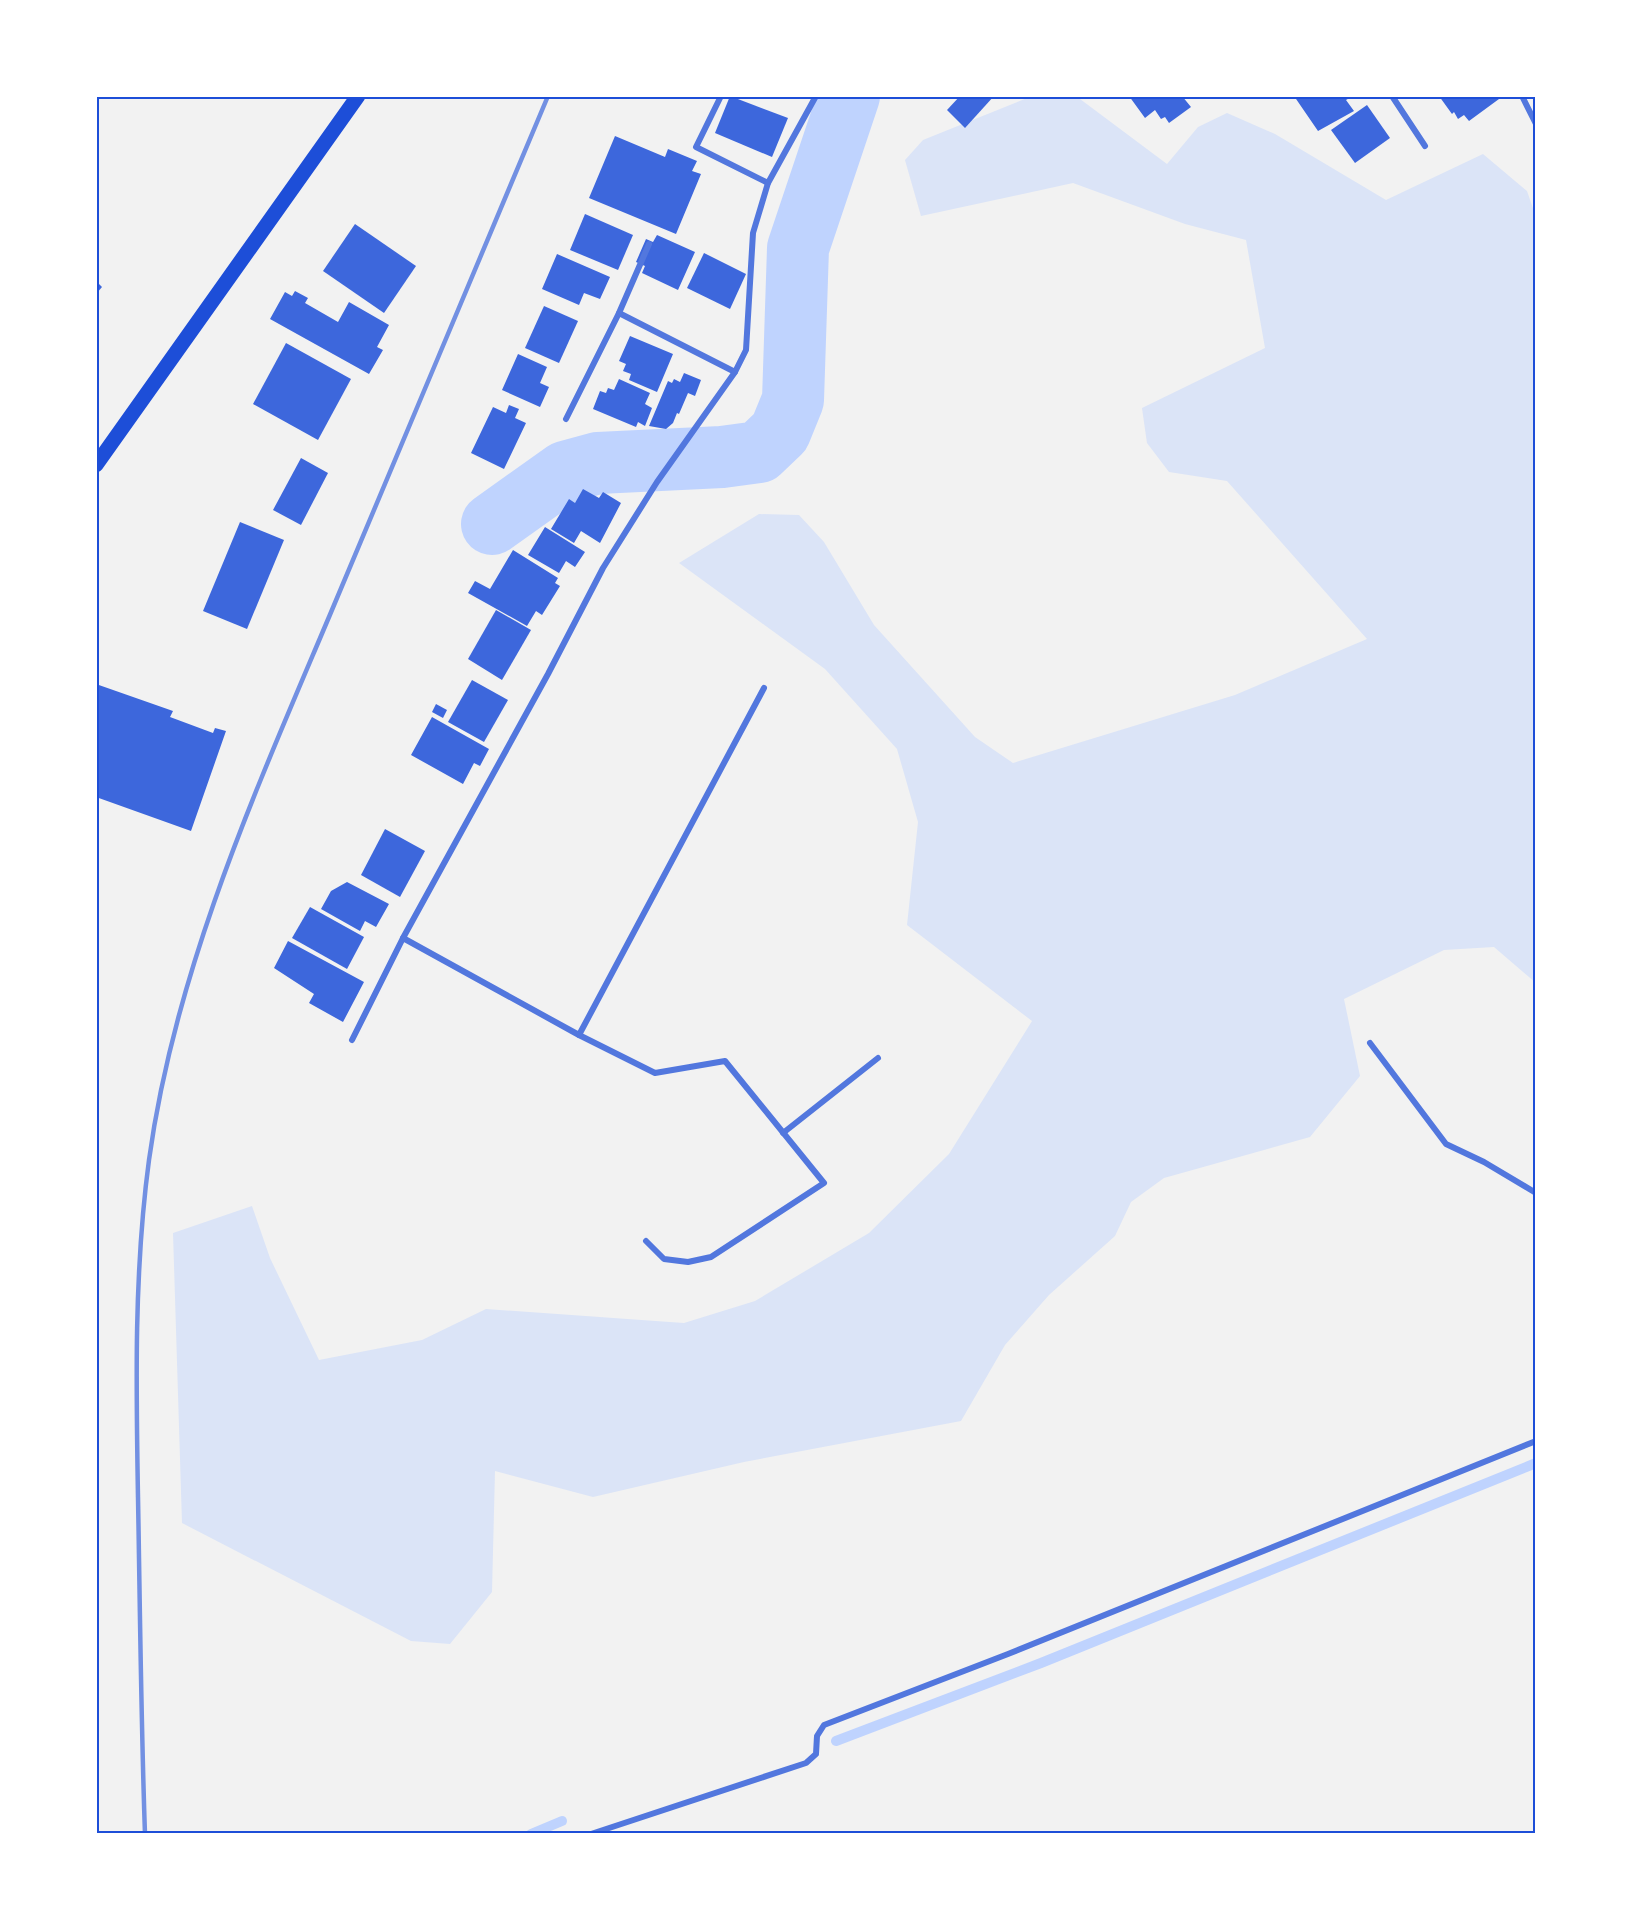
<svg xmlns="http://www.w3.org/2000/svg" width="1632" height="1930" viewBox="0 0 1632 1930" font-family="'Titillium Web',sans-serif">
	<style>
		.green { fill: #dbe4f7 }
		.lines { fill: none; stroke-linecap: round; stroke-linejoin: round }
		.stream { stroke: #bfd3fe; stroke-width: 10 }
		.river { stroke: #bfd3fe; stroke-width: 62 }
		.building { fill: #3d67dc }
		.minor { stroke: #5277de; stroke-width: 6 }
		.primary { stroke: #1d4ed8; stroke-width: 15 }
		.rail { stroke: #7290e2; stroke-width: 4.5 }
		.neatline { fill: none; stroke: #1d4ed8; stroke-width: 2 }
	</style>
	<rect width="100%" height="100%" fill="#f2f2f2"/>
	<path class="green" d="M1032 96H1076L1167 164 1198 127 1227 113 1275 134 1386 200 1483 154 1527 191 1536 217V983L1494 947 1444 950 1344 999 1360 1076 1310 1137 1164 1178 1131 1202 1115 1236 1049 1295 1005 1345 961 1421 744 1462 593 1497 495 1471 492 1592 450 1644 411 1641 182 1523 173 1233 252 1206 270 1258 319 1360 422 1340 486 1309 684 1323 755 1301 869 1233 949 1154 1032 1021 907 925 918 822 897 749 825 669 679 563 759 514 799 515 824 542 874 625 975 737 1013 763 1235 695 1367 639 1227 481 1169 472 1147 443 1142 408 1265 348 1246 240 1185 224 1073 183 921 216 905 160 923 140Z"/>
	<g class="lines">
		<g class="stream">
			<path d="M836 1741 1041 1663 1536 1463"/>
			<path d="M531 1834 562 1821"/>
		</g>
		<path class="river" d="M492 524 565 472 598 463 722 457 759 452 780 432 793 400 798 248 849 96"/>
	</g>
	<g class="building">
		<path d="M730 96 788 118 772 157 715 133Z"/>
		<path d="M960 96H994L965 128 947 110Z"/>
		<path d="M1129 96H1182L1191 107 1169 123 1165 117 1161 119 1155 110 1145 118Z"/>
		<path d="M1294 96H1353L1346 100 1354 111 1318 131Z"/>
		<path d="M1439 96H1497L1499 99 1469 121 1464 115 1458 119 1454 112 1452 114Z"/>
		<path d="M1367 105 1390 138 1355 163 1331 130Z"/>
		<path d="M615 136 665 157 668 149 697 161 692 171 701 174 676 234 589 198Z"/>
		<path d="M585 214 633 235 618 270 570 250Z"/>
		<path d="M355 224 416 266 384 313 323 271Z"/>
		<path d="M657 235 695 252 678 290 642 273 645 266 636 262 646 239 653 242Z"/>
		<path d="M704 253 746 274 730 309 687 288Z"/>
		<path d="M557 254 610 277 600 299 584 293 579 305 542 289Z"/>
		<path d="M96 281 102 287 96 294Z"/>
		<path d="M295 291 308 298 305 303 338 322 349 302 389 325 377 347 383 350 369 374 270 319 285 292 292 296Z"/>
		<path d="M544 306 578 321 559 363 525 348Z"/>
		<path d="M630 336 673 354 657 392 629 380 631 374 623 371 626 364 619 361Z"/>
		<path d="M286 343 351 379 318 440 253 404Z"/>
		<path d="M518 354 547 367 540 383 549 387 540 407 502 390Z"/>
		<path d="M684 373 701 380 695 396 688 393 679 414 677 413 673 423 666 429 649 426 668 381 672 383 674 379 680 382Z"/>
		<path d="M619 379 650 393 645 404 652 408 645 426 638 422 636 427 593 409 600 391 606 393 608 388 614 390Z"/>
		<path d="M509 405 519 409 515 418 526 423 504 469 471 453 493 407 506 413Z"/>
		<path d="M301 458 328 473 301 525 273 510Z"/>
		<path d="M583 489 599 498 603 492 621 503 600 543 581 531 574 543 551 529 569 499 575 503Z"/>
		<path d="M240 522 284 540 247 629 203 611Z"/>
		<path d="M545 527 585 552 575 567 566 561 559 573 528 555Z"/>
		<path d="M513 550 558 578 555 583 560 586 542 615 536 611 527 626 468 593 475 581 490 589Z"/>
		<path d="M496 610 531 630 502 680 468 659Z"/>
		<path d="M472 680 508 700 484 742 448 722Z"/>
		<path d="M96 684 173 711 170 717 213 733 215 728 226 731 191 831 96 797Z"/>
		<path d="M436 704 447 710 443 718 432 712Z"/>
		<path d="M432 717 489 749 480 766 474 763 463 784 411 755Z"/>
		<path d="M385 829 425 851 400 897 361 875Z"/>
		<path d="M347 882 389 904 376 927 365 921 360 931 321 909 331 891Z"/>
		<path d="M310 907 364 937 347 969 292 938Z"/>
		<path d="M288 941 364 982 343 1022 309 1003 314 994 274 968Z"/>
	</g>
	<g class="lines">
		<g class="minor">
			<path d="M721 96 696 147 768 183"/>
			<path d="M1392 96 1425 146"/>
			<path d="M1522 96 1536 124"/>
			<path d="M619 313 735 372"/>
			<path d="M566 419 619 313 649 244"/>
			<path d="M764 688 579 1035 403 938 548 674 603 568 657 482 735 372 746 350 753 233 768 183 816 96"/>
			<path d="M579 1035 655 1073 725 1061 824 1183 711 1257 688 1262 664 1259 646 1241"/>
			<path d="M352 1040 403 938"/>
			<path d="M1370 1043 1446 1144 1484 1162 1536 1193"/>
			<path d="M783 1133 878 1058"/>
			<path d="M591 1834 806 1763 816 1754 817 1736 824 1725 1008 1654 1536 1441"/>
		</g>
		<path class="primary" d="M96 465 358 96"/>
		<path class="rail" d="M145 1834C141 1722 140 1609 138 1497 136 1385 134 1271 149 1160 175 970 255 792 329 617 402 443 475 270 548 96"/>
	</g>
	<rect width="1632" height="1930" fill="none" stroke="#ffffff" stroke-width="195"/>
	<rect x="98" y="98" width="1436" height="1734" class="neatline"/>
</svg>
